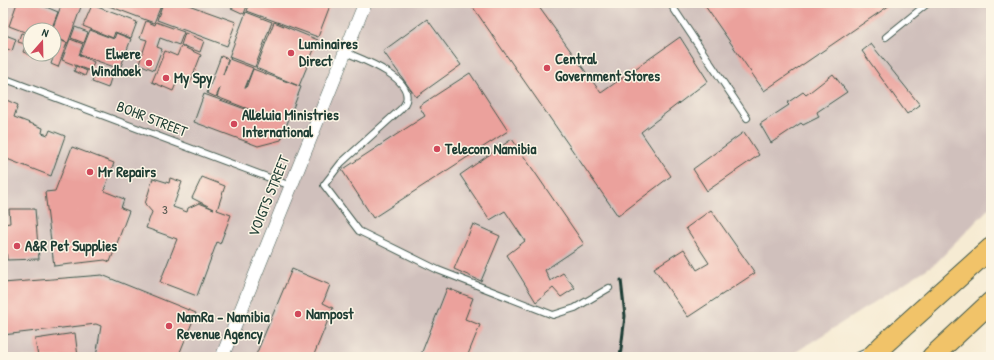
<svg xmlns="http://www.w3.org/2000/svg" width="994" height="360" viewBox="0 0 994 360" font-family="'Patrick Hand',sans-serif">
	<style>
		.industrial { fill: #d0c0bc; fill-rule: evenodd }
		.building { fill: #eba19c }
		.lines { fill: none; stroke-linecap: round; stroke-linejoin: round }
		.lane-casing { stroke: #3f574c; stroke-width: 8 }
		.street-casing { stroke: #3f574c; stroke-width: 14 }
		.primary-casing { stroke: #3f574c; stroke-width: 22 }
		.lane { stroke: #fff; stroke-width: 6 }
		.street { stroke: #fff; stroke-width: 13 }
		.primary { stroke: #f1c369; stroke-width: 20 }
		.rail { stroke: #1f3d34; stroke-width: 3 }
		.poi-dot { fill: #d1495b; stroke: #fcf5e5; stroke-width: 1.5 }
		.labels { text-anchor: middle; stroke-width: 3; stroke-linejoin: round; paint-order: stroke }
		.number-label { font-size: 13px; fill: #52564e }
		.poi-label { font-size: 15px; font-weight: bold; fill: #1f3d34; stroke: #fcf5e5; text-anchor: start }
		.street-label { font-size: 15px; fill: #1f3d34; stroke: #fcf5e5 }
	</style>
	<rect width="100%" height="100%" fill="#fcf5e5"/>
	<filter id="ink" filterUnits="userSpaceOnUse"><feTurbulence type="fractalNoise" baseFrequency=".025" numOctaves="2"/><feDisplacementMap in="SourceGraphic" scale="8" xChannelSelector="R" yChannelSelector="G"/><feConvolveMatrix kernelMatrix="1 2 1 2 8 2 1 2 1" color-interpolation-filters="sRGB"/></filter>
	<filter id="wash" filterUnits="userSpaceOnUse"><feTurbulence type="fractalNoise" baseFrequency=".012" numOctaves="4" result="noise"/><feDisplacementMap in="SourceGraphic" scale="16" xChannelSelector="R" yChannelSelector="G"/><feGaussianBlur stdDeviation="0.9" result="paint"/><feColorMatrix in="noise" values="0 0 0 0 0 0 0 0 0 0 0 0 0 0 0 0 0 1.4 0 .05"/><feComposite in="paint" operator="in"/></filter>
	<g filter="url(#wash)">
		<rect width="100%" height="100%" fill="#f6ebd3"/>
		<path class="industrial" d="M3 3H991V206L936 263 788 357H3ZM30 30H54V54H30Z"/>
		<g id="blocks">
			<g class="building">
				<path d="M17 3H37L58 12 51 30H30V34L9 26Z"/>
				<path d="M62 3 82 4 68 43 54 37V30H52Z"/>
				<path d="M101 3H162L154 23Z"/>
				<path d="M163 3H183L236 22 227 46 157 20Z"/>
				<path d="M233 3H248L244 14 231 8Z"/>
				<path d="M250 3H331L318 37 247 11Z"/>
				<path d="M470 3H536L601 93 680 37 708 81 641 132 671 176 618 216Z"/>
				<path d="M703 3H893L764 91Z"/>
				<path d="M92 5 137 22 131 38 115 32 113 38 83 26Z"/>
				<path d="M246 12 272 22 255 67 229 57Z"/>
				<path d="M427 19 461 65 416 97 383 51Z"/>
				<path d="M146 21 155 25 156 22 184 32 179 45 160 38 157 47 162 49 154 70 139 64 147 40 140 38Z"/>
				<path d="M274 22 318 40 299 86 256 68Z"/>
				<path d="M75 27 88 32 84 43 71 38Z"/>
				<path d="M90 30 114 39 116 33 131 39 120 69 80 55Z"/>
				<path d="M21 33 28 35 25 44 18 42Z"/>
				<path d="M185 33 204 41 200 52 181 45Z"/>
				<path d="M3 34 16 39 12 51 3 47Z"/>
				<path d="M30 35V54H41L39 58 23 52Z"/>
				<path d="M70 39 83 44 79 55 94 62 90 71 62 60Z"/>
				<path d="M59 40 67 43 58 67 51 64Z"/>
				<path d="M871 44 920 105 907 114 862 51Z"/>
				<path d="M181 46 201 55 190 83 178 79 173 91 152 82 165 51 177 56Z"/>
				<path d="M221 56 228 59 223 75 229 59 253 68 245 88H246L253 69 301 87 281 140 258 146 194 122 204 94 256 113V112L217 97 220 88 216 97 207 93Z"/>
				<path d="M76 66 87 71 85 76 74 71Z"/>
				<path d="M97 69 112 75 108 88 92 82Z"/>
				<path d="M470 73 508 131 373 218 342 170 425 116 419 106Z"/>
				<path d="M833 74 847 92 817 112 819 117 803 125 801 123 771 143 760 124 789 105 787 103 803 92 806 95Z"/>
				<path d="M4 99 18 105 14 117 43 128 42 133 48 135 50 130 65 136 51 176 7 159 6 160 3 159V100Z"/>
				<path d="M744 132 759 155 707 191 693 169Z"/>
				<path d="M512 139 584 244 545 270 550 281 563 273 575 288 561 297 553 288 536 302 507 255 525 241 505 211 490 220 460 175Z"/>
				<path d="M72 147 114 163 104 191 124 199 121 208 129 211 110 262 105 260 54 266 45 192 55 191Z"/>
				<path d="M202 177 225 186 217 210 231 215 220 244 217 242 197 296 160 282 177 239 146 228 152 212 145 204 153 178 169 183 170 178 182 182 173 207 187 212 188 208 199 203 214 209 192 198Z"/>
				<path d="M9 209H35L39 259 7 260 4 224 10 223Z"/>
				<path d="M711 210 755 273 688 317 654 268 684 249 697 270 709 263 686 228Z"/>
				<path d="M473 224 500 236 481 281 454 269Z"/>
				<path d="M292 269 330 285 323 303 333 308 313 357H255Z"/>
				<path d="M102 275 196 313 178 357H96L101 326 96 324 3 335V283Z"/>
				<path d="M447 288 473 298 465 319 480 325 467 357H420Z"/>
				<path d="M75 333 78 357H38L35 339Z"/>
			</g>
		</g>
	</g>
	<g filter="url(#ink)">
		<use href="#blocks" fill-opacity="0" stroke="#3f574c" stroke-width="1"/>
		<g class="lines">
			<defs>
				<g id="lane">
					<path d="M670 3 747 118"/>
					<path d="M886 37 928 3"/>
					<path d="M345 52C361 59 413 77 406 101 405 104 403 107 401 109L341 163 324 185 359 231 438 270 553 315 575 308 609 288"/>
					<path d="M3 78 291 186"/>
					<path d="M856 357 869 351"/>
				</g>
				<path id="street" d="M222 357 365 3"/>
				<g id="primary">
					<path d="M871 357 882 346 991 248"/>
					<path d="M932 357 991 302"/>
				</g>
			</defs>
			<use href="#lane" class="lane-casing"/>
			<use href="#street" class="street-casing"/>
			<use href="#primary" class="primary-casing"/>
			<use href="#lane" class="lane"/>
			<use href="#street" class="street"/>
			<use href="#primary" class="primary"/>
			<path class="rail" d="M620 357 625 316 621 280"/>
		</g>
	</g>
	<g class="poi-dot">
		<circle cx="291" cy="53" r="4"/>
		<circle cx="149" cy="63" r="4"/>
		<circle cx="547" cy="68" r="4"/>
		<circle cx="166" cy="78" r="4"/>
		<circle cx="234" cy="124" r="4"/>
		<circle cx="437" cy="149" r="4"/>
		<circle cx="90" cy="172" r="4"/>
		<circle cx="17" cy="246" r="4"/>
		<circle cx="298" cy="314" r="4"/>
		<circle cx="169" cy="326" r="4"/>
	</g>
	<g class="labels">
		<g class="number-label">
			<text x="165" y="214">3</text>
		</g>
		<g class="poi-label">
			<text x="299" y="49">Luminaires<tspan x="299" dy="17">Direct</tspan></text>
			<text x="141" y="59" text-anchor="end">Elwere<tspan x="141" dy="17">Windhoek</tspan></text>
			<text x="555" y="64">Central<tspan x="555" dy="17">Government Stores</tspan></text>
			<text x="174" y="83">My Spy</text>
			<text x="242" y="120">Alleluia Ministries<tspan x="242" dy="17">International</tspan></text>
			<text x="445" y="154">Telecom Namibia</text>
			<text x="98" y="177">Mr Repairs</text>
			<text x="25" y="251">A&amp;R Pet Supplies</text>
			<text x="306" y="319">Nampost</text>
			<text x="177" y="322">NamRa - Namibia<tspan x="177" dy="17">Revenue Agency</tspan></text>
		</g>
		<g class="street-label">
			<text transform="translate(152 119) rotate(21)" y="5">BOHR STREET</text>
			<text transform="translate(269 196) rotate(-68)" y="5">VOIGTS STREET</text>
		</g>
	</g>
	<rect width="994" height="360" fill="none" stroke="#fcf5e5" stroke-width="16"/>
	<g transform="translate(42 42) rotate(20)"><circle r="19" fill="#fcf5e5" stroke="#a4ab9e"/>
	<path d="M0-3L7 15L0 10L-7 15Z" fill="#d1495b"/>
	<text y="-6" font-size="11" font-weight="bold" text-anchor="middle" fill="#1f3d34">N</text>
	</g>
</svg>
